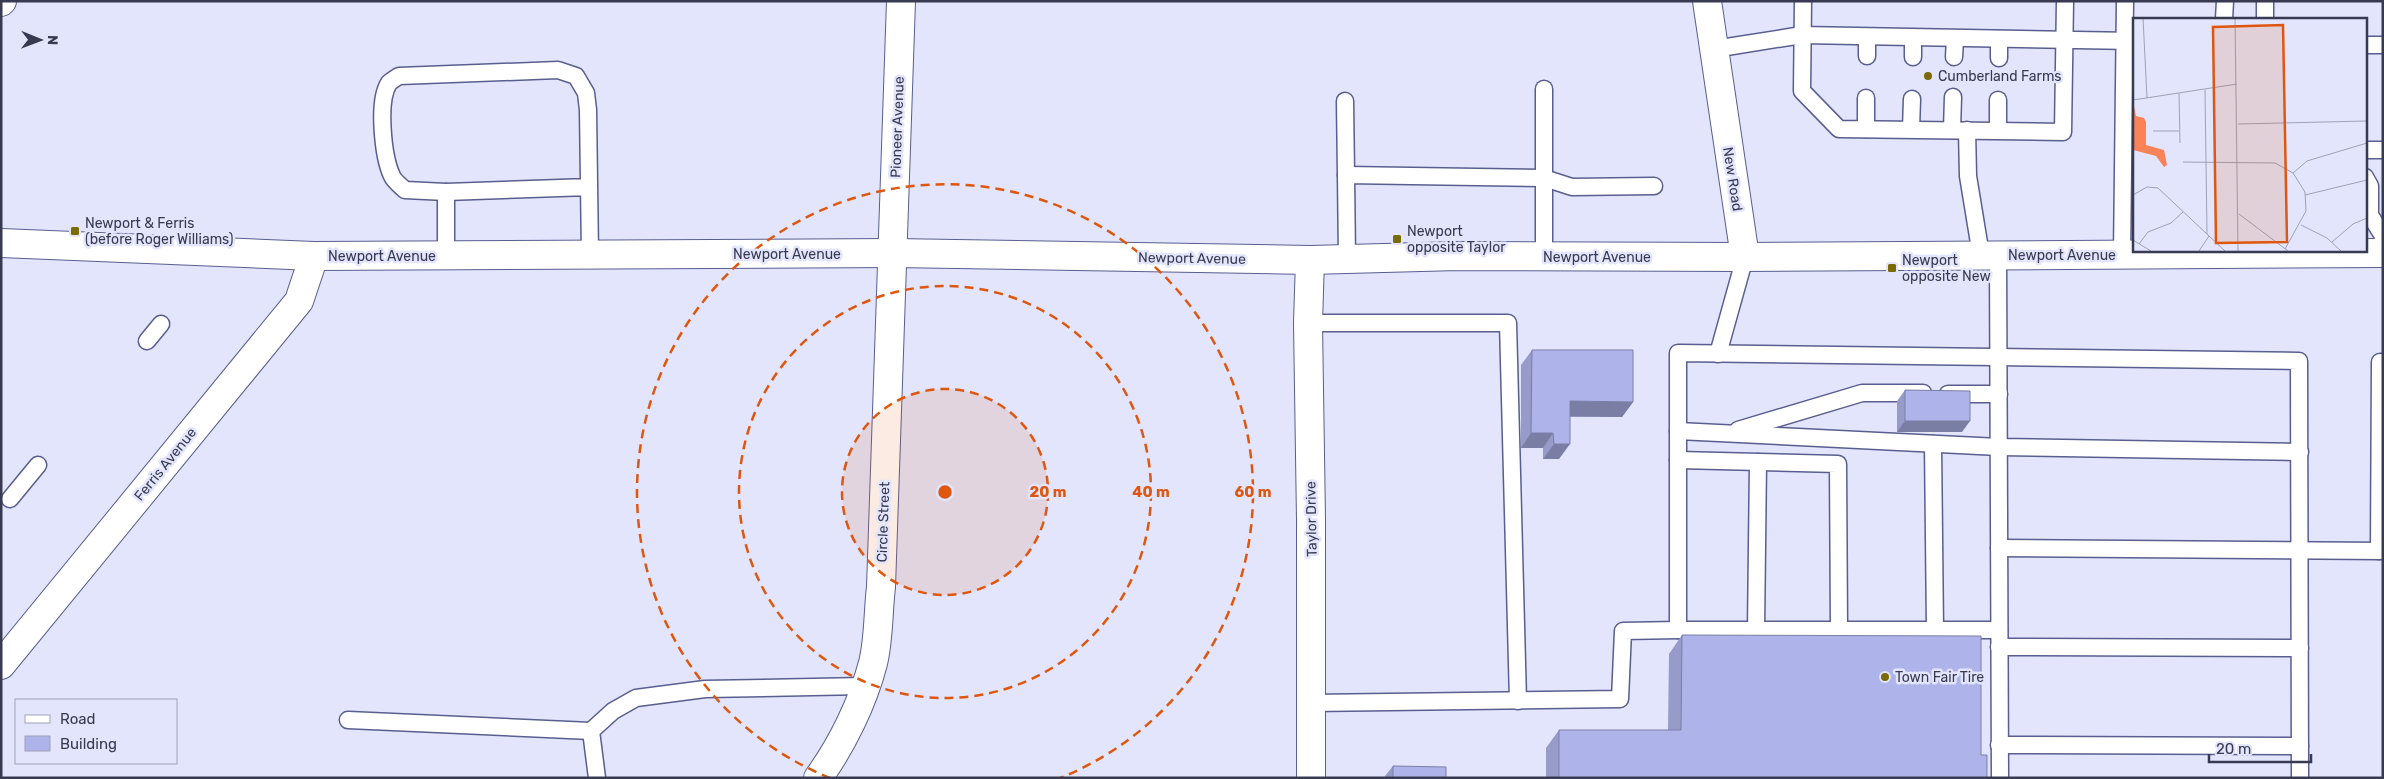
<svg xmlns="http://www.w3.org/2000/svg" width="2384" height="779" viewBox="0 0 2384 779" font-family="Rubik,sans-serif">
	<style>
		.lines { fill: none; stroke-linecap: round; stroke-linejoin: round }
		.lane-casing { stroke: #595e8e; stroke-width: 19 }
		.street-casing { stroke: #595e8e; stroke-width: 30 }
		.secondary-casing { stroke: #595e8e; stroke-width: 30 }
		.primary-casing { stroke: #595e8e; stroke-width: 30 }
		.lane { stroke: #fff; stroke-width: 16 }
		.street { stroke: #fff; stroke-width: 28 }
		.secondary { stroke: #fff; stroke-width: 28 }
		.primary { stroke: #fff; stroke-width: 28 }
		.wall { fill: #969bc9 }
		.shaded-wall { fill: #7a7ea4 }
		.building { fill: #aeb4ea; stroke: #7a7ea4 }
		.ring { fill: none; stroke: #df570f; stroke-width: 2.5; stroke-dasharray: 9 6 }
		.poi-dot { fill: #796a01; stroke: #e2e5fc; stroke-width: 2 }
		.labels { text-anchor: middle; stroke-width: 5; stroke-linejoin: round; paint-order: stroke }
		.poi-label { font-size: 14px; fill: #373a50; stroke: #e2e5fc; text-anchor: start }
		.street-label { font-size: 14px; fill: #373a50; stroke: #e2e5fc }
		.inset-road { fill: none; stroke: #9ea1b7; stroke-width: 1 }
		.view { fill: #df570f; fill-opacity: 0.15; stroke: #df570f; stroke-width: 2.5 }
		.inset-edge { fill: none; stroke: #373a50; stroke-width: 2.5 }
		.centre { fill: #df570f; stroke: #e2e5fc; stroke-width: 2.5 }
		.ring-label { font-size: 15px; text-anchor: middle; font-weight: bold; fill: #df570f; stroke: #e2e5fc; stroke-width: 5; stroke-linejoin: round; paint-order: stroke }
	</style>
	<rect width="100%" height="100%" fill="#e2e5fc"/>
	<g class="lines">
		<defs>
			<g id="lane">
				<path d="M1803 1 1802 91 1839 129 2063 132 2065 1"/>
				<path d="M2224 19 2225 1"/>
				<path d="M2265 19V1"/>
				<path d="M2365 45H2383"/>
				<path d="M1714 49 1802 35 2134 41"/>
				<path d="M1867 56V37"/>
				<path d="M1913 57V38"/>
				<path d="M1954 57 1955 39"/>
				<path d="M1999 58V39"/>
				<path d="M1345 101 1346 175"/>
				<path d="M1866 129V98"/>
				<path d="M1911 129 1912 99"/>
				<path d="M1952 130 1953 97"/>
				<path d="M1967 130 1968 176 1981 255"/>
				<path d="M1998 130V100"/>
				<path d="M2365 150H2383"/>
				<path d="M2365 177 2370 186V215L2383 236"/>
				<path d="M589 187 446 192 405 190C401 186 394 181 392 176 383 157 377 101 389 83 391 81 396 78 399 76L558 70 576 76 586 93 588 110 590 255"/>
				<path d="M446 192V255"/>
				<path d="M1998 255 2000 778"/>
				<path d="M2122 255 2125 1"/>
				<path d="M1544 257V89"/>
				<path d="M1347 259 1346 175 1544 178 1572 187 1654 186"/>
				<path d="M1308 323H1508L1518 701"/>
				<path d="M147 341 161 324"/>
				<path d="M1718 354 1745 257"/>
				<path d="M1948 394H1999"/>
				<path d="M1738 430 1862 393H1923"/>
				<path d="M1678 431 1999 447 2300 452"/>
				<path d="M1933 444 1935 630"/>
				<path d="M1678 460 1838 464 1839 630"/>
				<path d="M10 499 38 465"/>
				<path d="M1999 548 2383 551"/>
				<path d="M2379 551 2380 362H2383"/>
				<path d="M1756 630 1758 462"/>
				<path d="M1999 630H1678V353L2299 361 2300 778"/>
				<path d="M1999 647 2300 648"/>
				<path d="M1311 703 1620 699 1623 631 1678 630"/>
				<path d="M348 720 591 731"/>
				<path d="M1999 745 2300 746"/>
				<path d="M597 778 591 731 613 711 636 698 705 689 864 686"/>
			</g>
			<g id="street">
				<path d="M1310 260 1308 323 1311 520V778"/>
				<path d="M818 778C842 745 863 702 873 663 879 639 878 611 881 587L901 1"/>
			</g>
			<g id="secondary">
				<path d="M1707 1 1745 257"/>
				<path d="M1 2 2 1"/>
				<path d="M1 665 299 301 314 256"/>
			</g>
			<path id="primary" d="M1 243 314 256 894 253 1310 260 1458 256 1745 257 2383 253"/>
		</defs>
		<use href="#lane" class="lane-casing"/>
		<use href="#street" class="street-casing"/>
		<use href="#secondary" class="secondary-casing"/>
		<use href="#primary" class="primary-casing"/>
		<use href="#lane" class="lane"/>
		<use href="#street" class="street"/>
		<use href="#secondary" class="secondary"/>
		<use href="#primary" class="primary"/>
	</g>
	<g class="wall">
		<path d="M1532 350 1633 402 1622 417H1570L1559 459H1543V448H1521V365Z"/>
		<path d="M1905 390 1962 432H1897V401Z"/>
		<path d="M1682 635 1981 755 1987 778H1546V748L1559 730H1668L1669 654Z"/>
		<path d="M1393 766 1446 778H1385V776Z"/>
	</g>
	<g class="shaded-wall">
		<path d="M1570 401 1633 402 1622 417 1559 416Z"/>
		<path d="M1905 421H1970L1962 432H1897Z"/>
		<path d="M1531 433H1553L1543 448H1521Z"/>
		<path d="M1554 444H1570L1559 459H1543Z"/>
	</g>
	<g class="building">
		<path d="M1532 350H1633V402L1570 401V444H1554L1553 433H1531Z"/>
		<path d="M1905 390 1970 391V421H1905Z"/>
		<path d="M1682 635 1981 636V755H1987V778H1559V730H1681Z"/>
		<path d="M1393 766 1446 767V778H1393Z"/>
	</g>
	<circle cx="945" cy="492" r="103" fill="#df570f" fill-opacity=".12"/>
	<g class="ring">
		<circle cx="945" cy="492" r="103"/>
		<circle cx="945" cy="492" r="206"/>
		<path d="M830 778A308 308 0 1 1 1060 778"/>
	</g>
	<g class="poi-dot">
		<circle cx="1928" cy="76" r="5"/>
		<rect x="70" y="226" width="10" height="10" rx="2.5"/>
		<rect x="1392" y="234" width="10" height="10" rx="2.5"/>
		<rect x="1887" y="263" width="10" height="10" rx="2.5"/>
		<circle cx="1885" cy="677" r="5"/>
	</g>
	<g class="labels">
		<g class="poi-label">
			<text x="1938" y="81">Cumberland Farms</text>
			<text x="85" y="228">Newport &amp; Ferris<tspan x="85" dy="16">(before Roger Williams)</tspan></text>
			<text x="1407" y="236">Newport<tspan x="1407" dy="16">opposite Taylor</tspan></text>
			<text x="1902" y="265">Newport<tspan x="1902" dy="16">opposite New</tspan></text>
			<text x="1895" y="682">Town Fair Tire</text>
		</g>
		<g class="street-label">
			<text transform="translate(897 127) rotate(-88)" y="5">Pioneer Avenue</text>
			<text transform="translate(1733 179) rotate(81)" y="5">New Road</text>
			<text x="787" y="259">Newport Avenue</text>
			<text x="2062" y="260">Newport Avenue</text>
			<text x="382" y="261">Newport Avenue</text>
			<text x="1597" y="262">Newport Avenue</text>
			<text transform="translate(1192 258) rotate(1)" y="5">Newport Avenue</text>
			<text transform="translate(165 464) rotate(-51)" y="5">Ferris Avenue</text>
			<text transform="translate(1311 519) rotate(-91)" y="5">Taylor Drive</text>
			<text transform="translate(883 522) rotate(-88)" y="5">Circle Street</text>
		</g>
	</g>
	<g transform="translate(2133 18)">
		<rect width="234" height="234" fill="#e2e5fc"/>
		<path d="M0 83 3 98 11 100 13 104V127L31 132 34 147 31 149 23 138 0 132Z" fill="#fa835a"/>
		<path class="inset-road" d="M10 0 14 80M102 0 105 233M72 72 74 216M46 75 47 125M0 82 104 66M105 106 234 103M20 113H46M50 144 142 145 160 155 172 174 173 193 152 231M160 155 174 143 234 125M0 177 14 169 25 170 92 233M172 177 234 162M106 196 155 233M168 207 194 220 208 233M0 222 18 233M199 224 220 206 234 200M6 226 15 214 38 205 50 194M66 233 76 218"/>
		<path class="view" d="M150 7 154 224 83 225 80 9Z"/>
		<rect width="234" height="234" class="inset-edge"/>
	</g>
	<circle cx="945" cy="492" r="8" class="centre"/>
	<g class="ring-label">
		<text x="1048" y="497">20 m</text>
		<text x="1151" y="497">40 m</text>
		<text x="1253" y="497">60 m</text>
	</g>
	<rect width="2384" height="779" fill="none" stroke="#373a50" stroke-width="5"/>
	<rect x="15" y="699" width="162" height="65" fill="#e2e5fc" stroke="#9ea1b7"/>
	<rect x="25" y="715" width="25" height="8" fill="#ffffff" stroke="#9ea1b7"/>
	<text x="60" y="724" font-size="15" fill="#373a50">Road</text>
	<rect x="25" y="736" width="25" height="15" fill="#aeb4ea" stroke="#9ea1b7"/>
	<text x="60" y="749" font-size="15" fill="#373a50">Building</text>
	<g transform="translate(40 40) rotate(91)" stroke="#e2e5fc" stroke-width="4" paint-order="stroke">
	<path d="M0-4L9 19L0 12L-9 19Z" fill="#373a50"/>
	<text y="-8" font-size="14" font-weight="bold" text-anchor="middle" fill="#373a50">N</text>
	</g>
	<path d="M2209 754v8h102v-8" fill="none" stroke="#373a50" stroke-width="2.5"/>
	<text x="2216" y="754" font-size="15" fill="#373a50" stroke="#e2e5fc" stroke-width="4" paint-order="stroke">20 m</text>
</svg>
